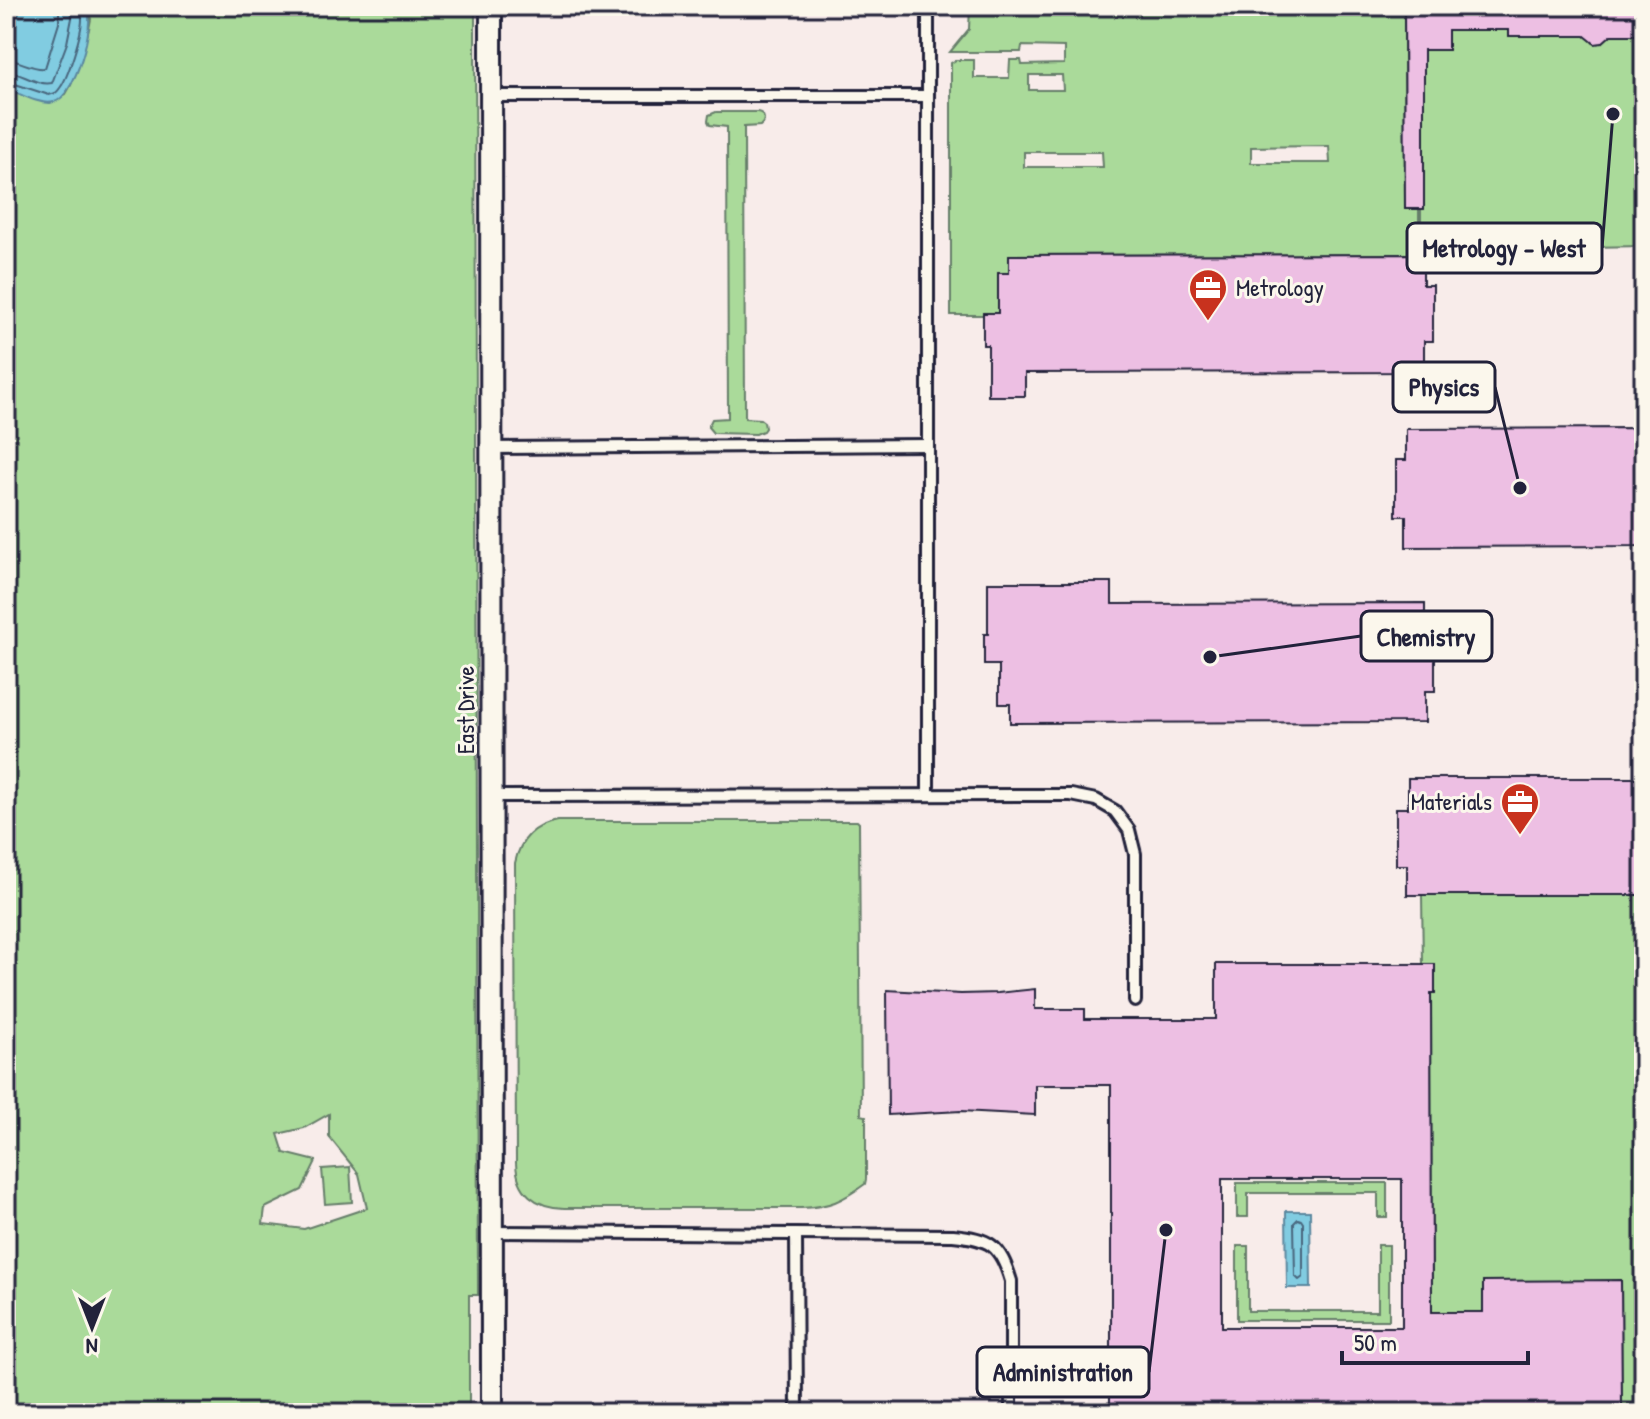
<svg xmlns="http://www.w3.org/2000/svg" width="1650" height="1419" viewBox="0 0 1650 1419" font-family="'Patrick Hand',sans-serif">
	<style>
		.green { fill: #aada9a; stroke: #667e6a; stroke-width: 2; fill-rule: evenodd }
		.water { fill: #81cce1; stroke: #5b889f; stroke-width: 2 }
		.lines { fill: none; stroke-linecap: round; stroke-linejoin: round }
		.shore { stroke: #48667d; stroke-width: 2 }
		.building { fill: #edbfe3; stroke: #22223b; stroke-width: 2; fill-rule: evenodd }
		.service-casing { stroke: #22223b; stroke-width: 16 }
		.minor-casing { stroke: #22223b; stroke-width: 26 }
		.service { stroke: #fbf7ec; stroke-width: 10 }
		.minor { stroke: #fbf7ec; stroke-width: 20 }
		.labels { text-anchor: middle; stroke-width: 6; stroke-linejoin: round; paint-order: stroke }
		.poi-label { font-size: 24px; fill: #22223b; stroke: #fbf7ec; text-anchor: start }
		.street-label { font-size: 24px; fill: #22223b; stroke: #fbf7ec }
		.leader { fill: none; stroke: #22223b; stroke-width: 3 }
		.callout-dot { fill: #22223b; stroke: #fbf7ec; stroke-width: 3 }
		.callout { fill: #fbf7ec; stroke: #22223b; stroke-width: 3 }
		.callout-label { font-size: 26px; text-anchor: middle; font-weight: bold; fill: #22223b }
	</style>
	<rect width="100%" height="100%" fill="#f8ecea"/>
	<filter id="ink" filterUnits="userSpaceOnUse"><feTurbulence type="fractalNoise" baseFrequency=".0125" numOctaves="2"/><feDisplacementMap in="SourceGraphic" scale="16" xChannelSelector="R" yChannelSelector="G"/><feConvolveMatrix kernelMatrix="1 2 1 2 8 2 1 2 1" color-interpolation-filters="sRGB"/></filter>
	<g filter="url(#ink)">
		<g class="green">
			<path d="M87 6H475L478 1295H469V1413H326L325 1410 299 1413H6V88L50 103 66 94 71 85 84 48 89 29 91 19ZM329 1114V1137L359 1174 367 1208 304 1229 263 1224 265 1208 302 1190 316 1161 284 1153 278 1134 304 1128Z"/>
			<path d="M970 6H1404L1405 208 1419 209V254L1009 255V273L998 313H984L983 315H951V63L956 60H974V78H1009L1010 60H1021L1022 65 1064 64V47L1022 46 1021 52H950L969 29ZM1029 75H1062L1063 90H1029ZM1251 147 1329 146 1330 163H1251ZM1024 152H1102L1103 167H1024Z"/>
			<path d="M1509 18V35H1589L1591 40 1593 43H1602L1606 35H1644V246L1481 249C1459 244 1442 229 1421 226V209L1424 208V50H1448V30Z"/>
			<path d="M716 112H757C765 113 766 121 760 126L744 127 745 418 760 419 764 422 765 428 763 431 756 434 713 433 708 427 712 419 728 418 727 127 710 125 708 121 709 115Z"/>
			<path d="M558 821H857L859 823 861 1115 866 1116V1179L865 1184C842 1201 829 1207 801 1208H564C535 1207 517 1192 516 1163L515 863C520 839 534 825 558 821Z"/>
			<path d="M1422 895H1644V1413H1622L1621 1281H1484L1483 1312H1432L1431 993H1435V965L1423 964Z"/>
			<path d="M350 1167 352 1202 325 1204 322 1169Z"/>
			<path d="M1237 1183H1387V1217H1378V1193H1248V1217H1237Z"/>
			<path d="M1378 1245H1389V1320H1237V1246H1248V1311H1378Z"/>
			<rect x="1038" y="1405" width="72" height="8"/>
			<rect x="1251" y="1407" width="157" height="6"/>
		</g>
		<g class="water">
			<path d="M6 6H87C96 24 75 97 54 102 40 106 19 93 6 88Z"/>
			<path d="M1286 1211H1310L1311 1288H1287Z"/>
		</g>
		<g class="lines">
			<g class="shore">
				<path d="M6 59C20 60 33 70 45 68L59 23V6"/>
				<path d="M6 71C22 73 37 86 52 83L67 43 72 18 71 6"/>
				<path d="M6 81 49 95C55 93 56 94 60 88 68 78 82 33 82 19 82 15 81 10 81 6"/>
				<path d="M1298 1219 1301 1220 1303 1223V1277L1299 1280 1295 1276 1294 1223Z"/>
			</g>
		</g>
		<g class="building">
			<path d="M1404 6H1644V35H1611L1602 43 1595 44 1585 36H1509V30H1448V50H1424V209H1405Z"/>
			<path d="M1423 254V285H1433V341H1424V372L1025 373V396H988V345H983V313H998V273H1009V255Z"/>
			<path d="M1644 428V546L1406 547V516H1396V460H1406V429Z"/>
			<path d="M988 582H1112V604L1425 603V634H1435V691H1425V722L1010 723V704H999V665H984V634H988Z"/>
			<path d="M1408 778H1644V895H1407V865H1396V808H1408Z"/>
			<path d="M1216 964H1435V993H1431L1432 1312H1483V1281L1621 1280 1622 1413H1484V1407H1212V1413H1110V1384H1027V1354H1111V1085H1035V1115L961 1111 888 1115 887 990 961 994 998 993 1035 989V1009H1085V1019H1216ZM1222 1179H1402V1327H1222Z"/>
		</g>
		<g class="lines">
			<defs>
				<g id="service">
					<path d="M928 6V795"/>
					<path d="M491 96H928"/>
					<path d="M491 448 928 445"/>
					<path d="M492 796 1071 795 1096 800 1115 811 1129 830 1135 854V1001"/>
					<path d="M492 1232 953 1235C990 1239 1000 1244 1011 1281V1413"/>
					<path d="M796 1234 797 1413"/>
				</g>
				<path id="minor" d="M491 6 492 1413"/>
			</defs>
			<use href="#service" class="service-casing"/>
			<use href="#minor" class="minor-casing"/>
			<use href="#service" class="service"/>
			<use href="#minor" class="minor"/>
		</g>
	</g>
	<defs>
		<symbol id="office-pin" viewBox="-11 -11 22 30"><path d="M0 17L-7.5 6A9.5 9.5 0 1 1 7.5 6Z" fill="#c8321e" stroke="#fbf7ec"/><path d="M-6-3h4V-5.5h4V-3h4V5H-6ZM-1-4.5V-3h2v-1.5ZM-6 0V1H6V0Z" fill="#fff"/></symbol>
	</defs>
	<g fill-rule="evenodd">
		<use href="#office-pin" x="1186" y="266" width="44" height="60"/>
		<use href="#office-pin" x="1498" y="780" width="44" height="60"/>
	</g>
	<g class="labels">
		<g class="poi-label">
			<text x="1236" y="296">Metrology</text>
			<text x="1492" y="810" text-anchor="end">Materials</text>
		</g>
		<g class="street-label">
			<text transform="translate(466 710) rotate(-90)" y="8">East Drive</text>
		</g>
	</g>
	<path class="leader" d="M1613 114L1602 248M1520 488L1495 387M1210 657L1361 636M1166 1230L1149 1372"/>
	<g class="callout-dot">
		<circle cx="1613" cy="114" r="8"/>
		<circle cx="1520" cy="488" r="8"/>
		<circle cx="1210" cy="657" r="8"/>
		<circle cx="1166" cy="1230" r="8"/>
	</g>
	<g class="callout">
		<rect x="1407" y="223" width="195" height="50" rx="8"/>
		<rect x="1393" y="362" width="102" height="50" rx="8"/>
		<rect x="1361" y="611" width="131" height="50" rx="8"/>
		<rect x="977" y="1347" width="172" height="50" rx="8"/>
	</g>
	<g class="callout-label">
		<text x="1504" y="257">Metrology - West</text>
		<text x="1444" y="396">Physics</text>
		<text x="1426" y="646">Chemistry</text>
		<text x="1063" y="1381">Administration</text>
	</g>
	<rect width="1650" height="1419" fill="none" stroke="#fbf7ec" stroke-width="32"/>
	<rect x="16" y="16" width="1618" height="1387" fill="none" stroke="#22223b" stroke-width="3" filter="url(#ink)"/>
	<g transform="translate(92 1327) rotate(180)" stroke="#fbf7ec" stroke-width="6" paint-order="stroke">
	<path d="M0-6L14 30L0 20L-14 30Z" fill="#22223b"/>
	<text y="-12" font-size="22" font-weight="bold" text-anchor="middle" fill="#22223b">N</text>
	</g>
	<path d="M1342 1351v12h186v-12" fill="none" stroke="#22223b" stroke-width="4"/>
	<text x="1354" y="1351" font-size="24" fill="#22223b" stroke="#fbf7ec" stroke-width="6" paint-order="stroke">50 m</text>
</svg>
